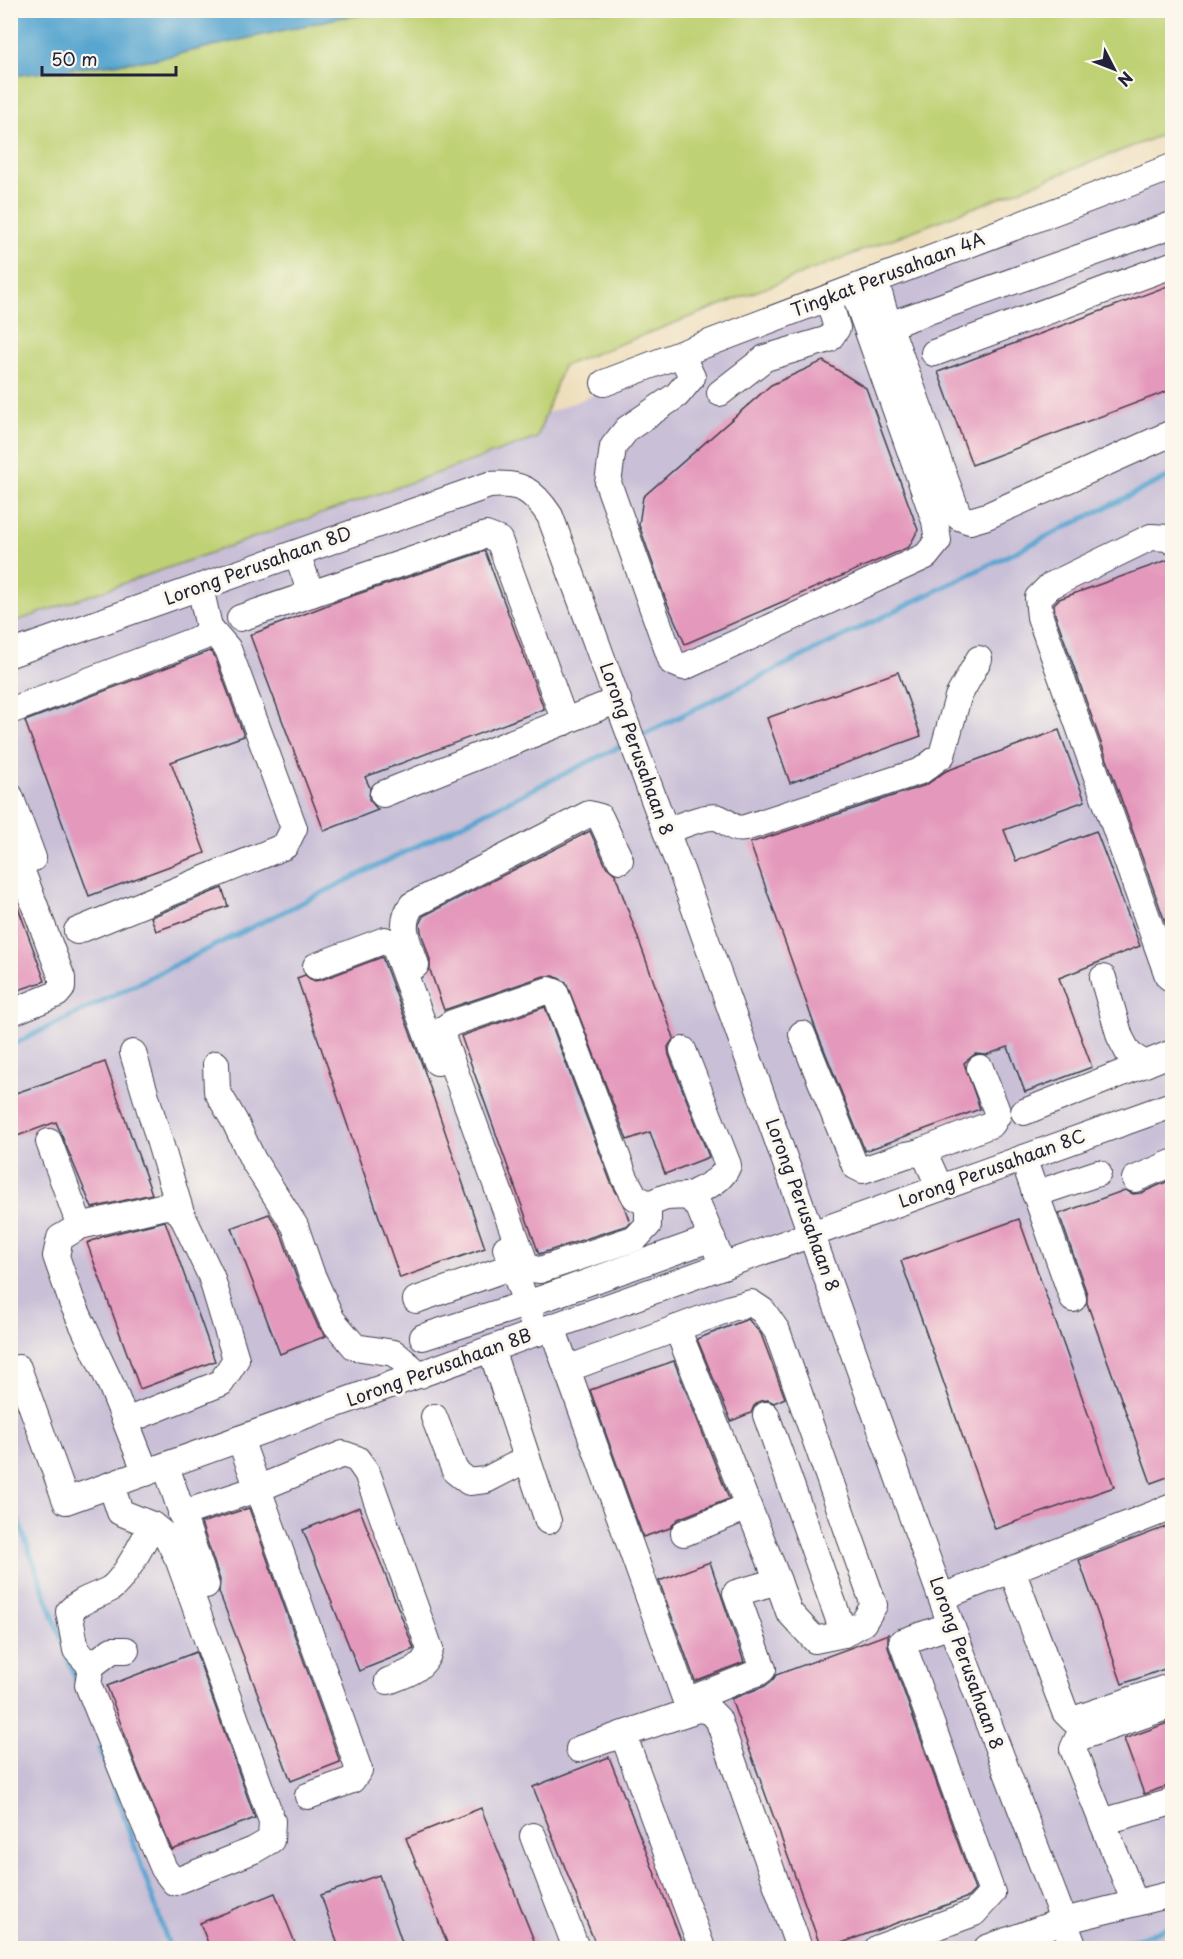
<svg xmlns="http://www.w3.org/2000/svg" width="1183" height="1959" viewBox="0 0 1183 1959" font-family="'Playpen Sans',sans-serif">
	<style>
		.industrial { fill: #c9bfd7 }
		.green { fill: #bfd174; stroke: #707a58; stroke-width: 1.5 }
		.water { fill: #55a4cf; stroke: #3c6385; stroke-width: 1.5 }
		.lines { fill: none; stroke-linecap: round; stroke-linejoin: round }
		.stream { stroke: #55a4cf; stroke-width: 5 }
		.building { fill: #e498bb }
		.minor-casing { stroke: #413e4e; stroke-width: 28 }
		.minor { stroke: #fff; stroke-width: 26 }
		.labels { text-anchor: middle; stroke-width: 6; stroke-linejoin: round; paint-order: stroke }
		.street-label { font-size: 18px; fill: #22223b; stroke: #fbf7ec }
	</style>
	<rect width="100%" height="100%" fill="#fbf7ec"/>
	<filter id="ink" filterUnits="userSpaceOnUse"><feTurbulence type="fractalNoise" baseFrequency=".0167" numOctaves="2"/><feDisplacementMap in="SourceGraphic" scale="12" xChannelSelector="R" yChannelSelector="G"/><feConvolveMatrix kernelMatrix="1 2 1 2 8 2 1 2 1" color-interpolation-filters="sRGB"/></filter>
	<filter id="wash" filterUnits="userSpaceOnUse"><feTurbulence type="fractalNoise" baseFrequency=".008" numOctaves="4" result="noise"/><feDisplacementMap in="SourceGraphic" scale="24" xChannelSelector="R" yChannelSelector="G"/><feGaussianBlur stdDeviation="1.35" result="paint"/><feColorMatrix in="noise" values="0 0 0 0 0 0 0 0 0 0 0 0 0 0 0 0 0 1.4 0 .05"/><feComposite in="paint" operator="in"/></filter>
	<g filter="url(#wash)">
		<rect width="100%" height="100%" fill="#eedebb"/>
		<path class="industrial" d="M1172 170V1948H11L10 622Z"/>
		<path class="green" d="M403 11H1172V131L563 366 537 438 11 623 10 76 156 59 342 17Z"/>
		<path class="water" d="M10 11 11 10 403 11 342 17 156 59 11 76Z"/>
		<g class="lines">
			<g class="stream">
				<path d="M638 737 1172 475"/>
				<path d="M10 1046 625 744"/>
				<path d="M10 1498 63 1643"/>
				<path d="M67 1655 78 1686"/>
				<path d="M100 1748 170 1948"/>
				<path d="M1109 1948 1172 1926"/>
			</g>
		</g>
		<g id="blocks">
			<g class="building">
				<path d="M1173 284V389L972 465 938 372Z"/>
				<path d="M823 361 866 388 918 530 909 547 685 644 665 598 639 525 643 497 771 385Z"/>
				<path d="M485 551 544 709 365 777 370 788 369 799 378 810 324 831 250 635 343 599Z"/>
				<path d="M1173 558V944L1055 614 1054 604 1059 599Z"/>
				<path d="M210 651 215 657 244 736 171 762 205 853 89 896 25 721Z"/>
				<path d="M898 672 921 736 790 783 767 718Z"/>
				<path d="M1059 730 1085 801 1004 830 1016 861 1096 831 1140 946 1059 978 1092 1067 1025 1092 1008 1047 986 1055 975 1054 964 1063 980 1109 865 1151 815 1027 750 843 926 785 946 771Z"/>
				<path d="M590 831 606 866 615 874 674 1038 668 1047 669 1055 709 1157 665 1174 650 1132 627 1140 566 982 554 976H544L444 1010 430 970V960L421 932 420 923 423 916Z"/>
				<path d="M222 888 228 906 156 931 151 917Z"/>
				<path d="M10 891H12L45 981 10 993Z"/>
				<path d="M382 957 423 1067 485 1248 400 1278 297 978 305 975 313 981 321 980Z"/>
				<path d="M545 1007 611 1183 624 1206 630 1223 628 1225 539 1254 461 1036Z"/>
				<path d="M105 1062 152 1194 92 1208 56 1122 17 1136 10 1118V1095Z"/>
				<path d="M1173 1179V1475L1151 1483 1087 1303V1294L1059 1214 1125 1190 1133 1194 1141 1193Z"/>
				<path d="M269 1214 281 1233 297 1279 318 1326 326 1336 280 1354 232 1228Z"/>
				<path d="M1019 1219 1114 1487 995 1529 901 1261Z"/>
				<path d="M165 1221 215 1361 140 1389 87 1243 104 1236Z"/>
				<path d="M748 1319 761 1334 785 1398 774 1403 768 1400 760 1401 754 1406 751 1413 731 1421 697 1339Z"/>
				<path d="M674 1361 729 1499 678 1519 670 1528 643 1537 590 1390Z"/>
				<path d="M359 1507 414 1649 359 1671 303 1530Z"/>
				<path d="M249 1508 340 1762 291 1781 219 1592 220 1580 201 1523Z"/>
				<path d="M1173 1524V1666L1122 1684 1079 1560Z"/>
				<path d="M710 1562 744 1662 695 1681 659 1581Z"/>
				<path d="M888 1634V1647L975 1890 968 1897 828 1948H821L731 1699 765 1686 772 1681 776 1675Z"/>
				<path d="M196 1652 255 1818 172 1850 137 1768 107 1686Z"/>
				<path d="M1173 1721V1784L1144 1794 1124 1739Z"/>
				<path d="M609 1757 684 1948H597L533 1787Z"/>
				<path d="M481 1808 537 1948H449L422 1879 406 1838Z"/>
				<path d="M379 1875 404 1948H339L321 1895Z"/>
				<path d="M275 1893 297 1948H210L200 1923Z"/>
			</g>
		</g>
	</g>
	<g filter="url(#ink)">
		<use href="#blocks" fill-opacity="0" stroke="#413e4e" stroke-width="1.5"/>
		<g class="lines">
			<defs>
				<g id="minor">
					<path d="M875 280 886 317 959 517 970 521 987 516 1172 433"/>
					<path d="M889 325 1172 225"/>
					<path d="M934 353 1172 265"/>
					<path d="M681 354 692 377 677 395 627 429 613 447 608 483 672 662 684 667 926 556 938 541 935 521 853 289"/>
					<path d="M604 383 1172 167"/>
					<path d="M720 393 765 358 829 339 837 328 828 298"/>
					<path d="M1172 541 1169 538 1151 537 1050 586 1038 598 1040 617 1168 976 1172 979"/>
					<path d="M297 553 311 594"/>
					<path d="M240 618 486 535 499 540 565 722"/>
					<path d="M10 654 489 485C521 482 533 490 550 516 594 634 635 753 681 870L951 1625 1074 1948"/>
					<path d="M10 711 203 637 209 627 200 587"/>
					<path d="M383 794 618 700"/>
					<path d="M10 796 33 858"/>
					<path d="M666 831C678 827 707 814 719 818 729 822 733 831 745 828L921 771 942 755 958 697 979 659"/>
					<path d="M10 840 62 978V988L57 994 10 1013"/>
					<path d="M77 931 285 846 294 828 228 649 209 627"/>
					<path d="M416 965C409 944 397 926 412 905L589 814 600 817 620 860"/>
					<path d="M316 966 385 940 395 948 437 1062"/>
					<path d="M1103 978 1120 1037 1129 1054 1145 1064 1172 1053"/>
					<path d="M802 1034 855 1166 863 1170 906 1155 917 1153 926 1157 940 1188"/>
					<path d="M683 1050 728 1165C722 1182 703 1188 688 1196"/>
					<path d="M133 1053 181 1213"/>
					<path d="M216 1064 217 1091 235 1122 253 1160 295 1226 311 1273 332 1320 355 1347 394 1353 420 1375"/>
					<path d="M1024 1112 1145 1064"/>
					<path d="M49 1142 80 1226"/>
					<path d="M917 1153 992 1124 998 1114 980 1068"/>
					<path d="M1023 1158 1073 1299"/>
					<path d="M1135 1179 1172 1163"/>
					<path d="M1035 1194 1098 1173"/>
					<path d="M648 1204V1225L636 1238 540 1270 532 1269 525 1263 442 1036 445 1028 452 1023 549 990 555 992 625 1178 635 1197 648 1204 666 1197 688 1196 699 1207 723 1266"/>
					<path d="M506 1248 537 1333"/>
					<path d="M416 1300 513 1266"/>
					<path d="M552 1327 567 1369 686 1701 759 1672 763 1669 736 1593 778 1581 789 1612 815 1640 844 1634 863 1623 874 1605 777 1331 763 1311 751 1303 731 1308 567 1369"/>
					<path d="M677 1328 778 1581"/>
					<path d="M423 1337 547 1297 712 1238"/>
					<path d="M491 1349 548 1521"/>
					<path d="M18 1368 66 1501 1172 1105"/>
					<path d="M766 1415 844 1634"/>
					<path d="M434 1417 455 1471 469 1482 486 1480 527 1459"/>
					<path d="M126 1421 221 1383 236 1359 211 1276 181 1213 169 1205 80 1226 60 1238 56 1256 72 1302 112 1387 146 1473"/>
					<path d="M240 1439 359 1770 352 1780 308 1796"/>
					<path d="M166 1466 206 1585"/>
					<path d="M111 1485 120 1512 152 1525 167 1537 179 1561 272 1821 271 1840 254 1850 174 1882 164 1869 133 1797 88 1685 91 1666 112 1650H126"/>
					<path d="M181 1514 257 1489 343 1454 357 1459 367 1473 430 1649C424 1670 406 1674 388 1681"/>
					<path d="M684 1533 748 1507"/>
					<path d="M1012 1570 1065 1712 1073 1720 1172 1686"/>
					<path d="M942 1597 1172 1507"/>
					<path d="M91 1666 76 1650 69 1612C80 1600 95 1597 110 1589 125 1579 143 1542 152 1525"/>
					<path d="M623 1734 702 1948"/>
					<path d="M579 1749 698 1709 710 1711 718 1719 799 1948"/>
					<path d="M1102 1822 1172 1802"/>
					<path d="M533 1836 576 1948"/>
					<path d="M1135 1903 1073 1749 1078 1738 1172 1705"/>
					<path d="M878 1948 974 1913 992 1893 902 1642 951 1625"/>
					<path d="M987 1948 1063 1921 1172 1894"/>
				</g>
			</defs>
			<use href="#minor" class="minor-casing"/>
			<use href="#minor" class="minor"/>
		</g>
	</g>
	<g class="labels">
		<g class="street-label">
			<text transform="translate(888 275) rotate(-21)" y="6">Tingkat Perusahaan 4A</text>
			<text transform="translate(258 566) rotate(-20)" y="6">Lorong Perusahaan 8D</text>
			<text transform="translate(636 749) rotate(70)" y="6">Lorong Perusahaan 8</text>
			<text transform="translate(992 1169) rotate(-20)" y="6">Lorong Perusahaan 8C</text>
			<text transform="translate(802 1205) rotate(70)" y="6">Lorong Perusahaan 8</text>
			<text transform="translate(439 1368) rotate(-20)" y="6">Lorong Perusahaan 8B</text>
			<text transform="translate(966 1663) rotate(70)" y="6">Lorong Perusahaan 8</text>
		</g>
	</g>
	<rect width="1183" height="1959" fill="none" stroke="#fbf7ec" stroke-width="36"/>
	<g transform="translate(1114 69) rotate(132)" stroke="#fbf7ec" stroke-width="4.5" paint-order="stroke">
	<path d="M0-4.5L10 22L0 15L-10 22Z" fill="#22223b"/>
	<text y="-9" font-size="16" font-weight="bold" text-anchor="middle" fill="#22223b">N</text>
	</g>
	<path d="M42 66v9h134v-9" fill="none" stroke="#22223b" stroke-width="3"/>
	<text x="51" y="66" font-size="18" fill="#22223b" stroke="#fbf7ec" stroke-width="4.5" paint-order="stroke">50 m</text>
</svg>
